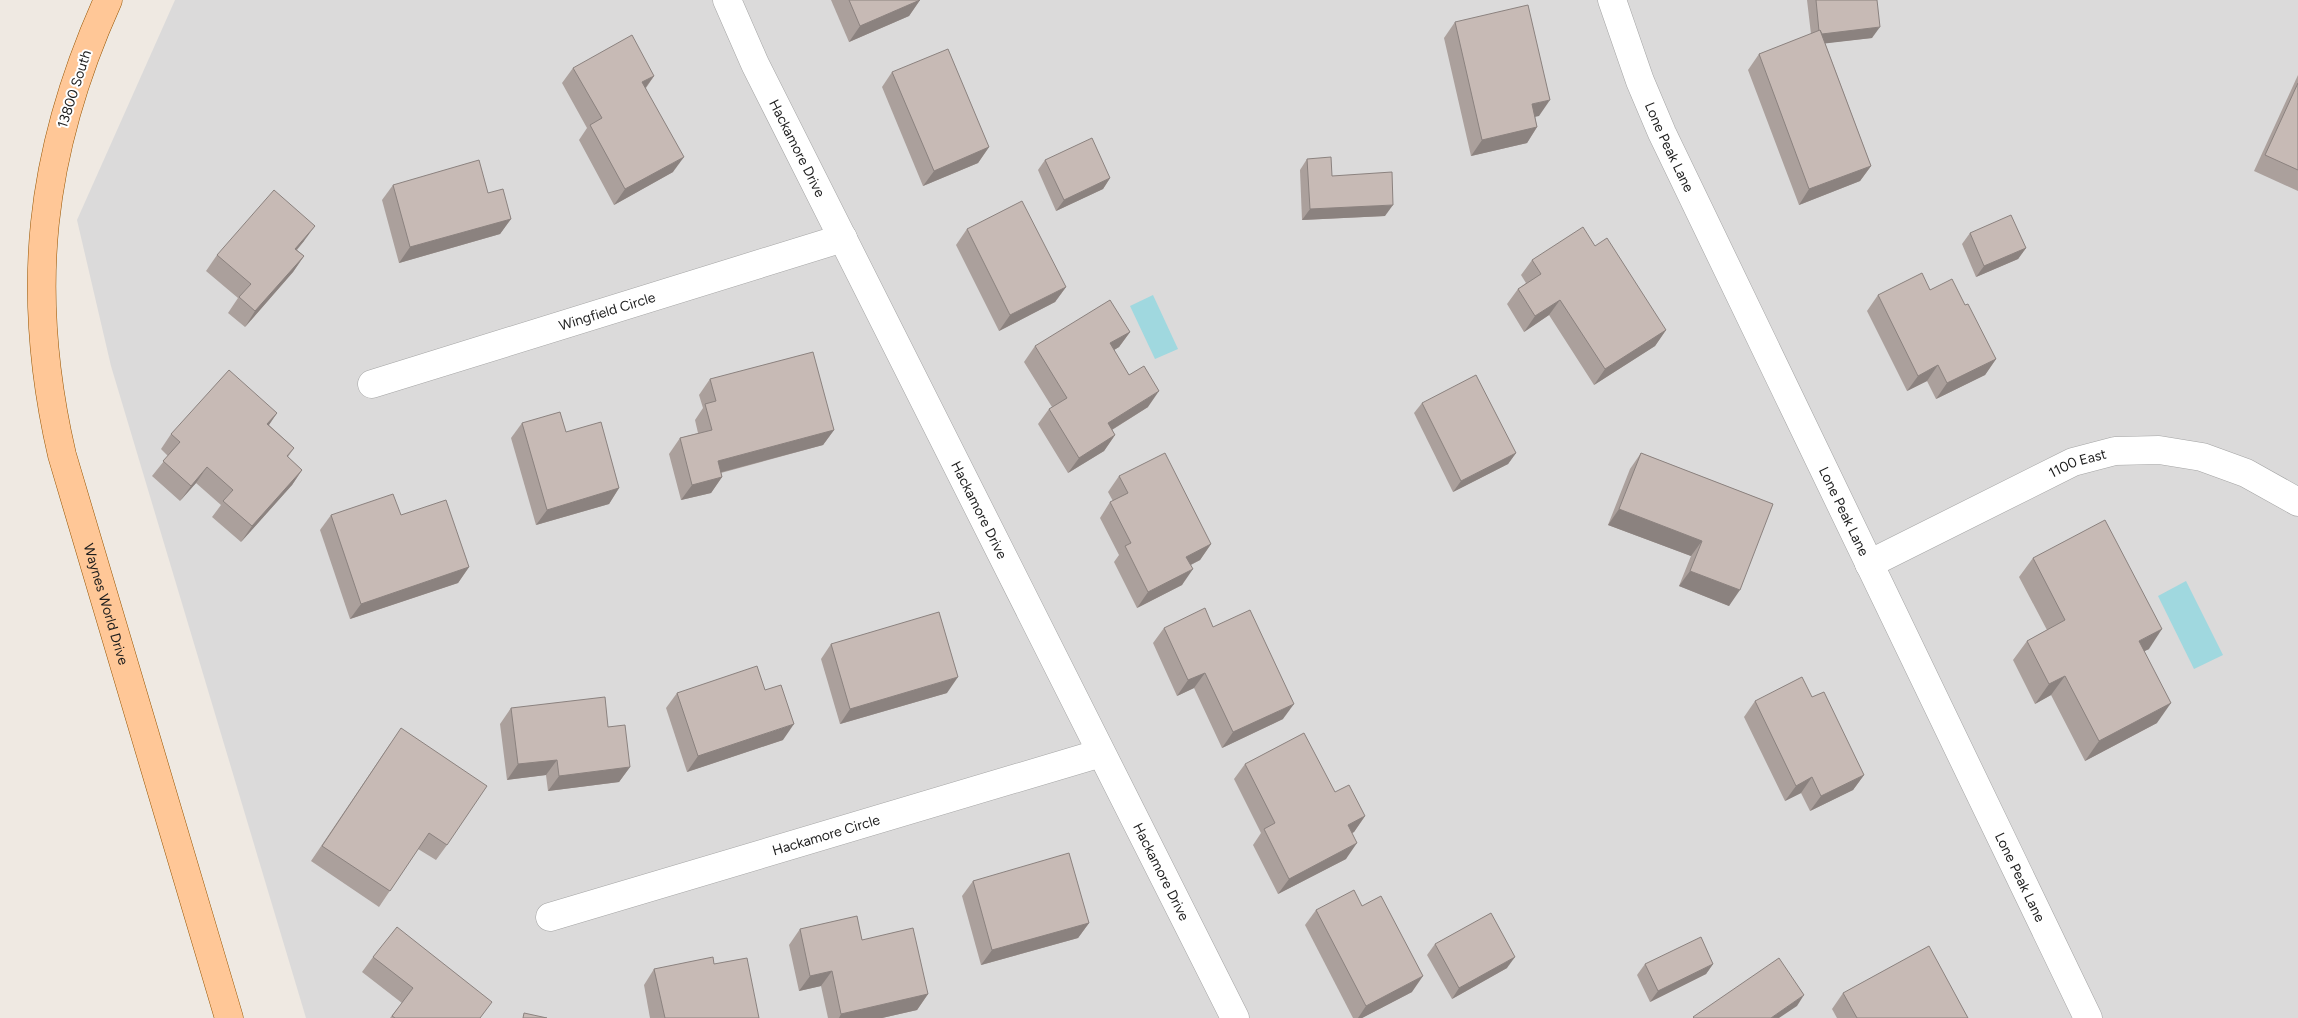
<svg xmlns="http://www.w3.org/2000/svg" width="2298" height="1018" viewBox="0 0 2298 1018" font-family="Figtree,sans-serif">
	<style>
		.residential { fill: #dbdada }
		.water { fill: #a0d8df }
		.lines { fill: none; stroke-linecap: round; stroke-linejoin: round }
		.minor-casing { stroke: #a4a4a4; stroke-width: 29 }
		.major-casing { stroke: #965400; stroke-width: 29 }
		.minor { stroke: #fff; stroke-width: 28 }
		.major { stroke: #ffc797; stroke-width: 28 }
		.wall { fill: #aba09c }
		.shaded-wall { fill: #8b827f }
		.building { fill: #c7bab5; stroke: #8b827f }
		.labels { text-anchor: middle; stroke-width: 4; stroke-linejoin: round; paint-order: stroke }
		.street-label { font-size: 14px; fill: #1d1d1d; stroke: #fff }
	</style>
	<rect width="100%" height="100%" fill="#efe9e2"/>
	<path class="residential" d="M175 0H2298V1018H306L111 366 77 220Z"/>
	<g class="water">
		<path d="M1153 295 1178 349 1155 359 1130 306Z"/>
		<path d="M2186 581 2223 655 2194 669 2158 596Z"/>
	</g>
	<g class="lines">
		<defs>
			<g id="minor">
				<path id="s1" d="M727 0 755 64 1235 1018"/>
				<path id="s2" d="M1612 0 1640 81 1662 133 2088 1018"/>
				<path id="s3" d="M372 384 843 238"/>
				<path id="s4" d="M1869 564 2073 462 2115 451 2159 450 2202 457 2246 473 2298 502"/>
				<path id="s5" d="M550 917 1101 753"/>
			</g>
			<g id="major">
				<path id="s6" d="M108 0C39 153 24 291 62 455L229 1018"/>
			</g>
		</defs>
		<use href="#minor" class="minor-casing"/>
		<use href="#major" class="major-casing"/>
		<use href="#minor" class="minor"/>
		<use href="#major" class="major"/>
	</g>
	<g class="wall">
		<path d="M831 0H920L909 16 849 42Z"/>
		<path d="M1807 0H1877L1872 38 1825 43 1871 166 1860 181 1799 205 1748 70 1759 54 1811 34Z"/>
		<path d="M1455 22 1539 116H1535L1537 127 1527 143 1471 156 1444 38Z"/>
		<path d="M573 68 654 76 646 88 673 172 614 205 579 140 587 128 562 83Z"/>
		<path d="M892 72 989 147 978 163 923 186 882 87Z"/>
		<path d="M2298 75V191L2254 171Z"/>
		<path d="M1307 159 1332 176 1385 216 1302 220 1300 170Z"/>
		<path d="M1045 160 1110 178 1103 189 1056 211 1038 170Z"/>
		<path d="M393 185 488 193 511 219 500 234 399 263 382 200Z"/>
		<path d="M967 229 1066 287 1055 302 999 331 956 245Z"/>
		<path d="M1970 233 2026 248 2018 259 1976 277 1962 244Z"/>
		<path d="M304 241 297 250 304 256 293 272 245 327 228 313 238 298 206 271 217 255Z"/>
		<path d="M1595 246 1666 330 1655 346 1594 385 1549 315 1524 332 1507 304 1518 289 1526 283 1521 275 1532 260Z"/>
		<path d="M1930 290 1965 305 1996 359 1985 375 1936 399 1927 381 1907 391 1867 311 1878 295Z"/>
		<path d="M1130 332 1119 347 1114 350 1148 407 1112 430 1115 435 1104 451 1068 473 1038 424 1049 409 1052 407 1024 362 1035 346Z"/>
		<path d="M710 379 834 430 823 445 721 473 722 477 711 493 681 500 669 454 680 438 698 433 695 420 703 408 699 395Z"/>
		<path d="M1422 403 1516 453 1508 464 1453 492 1414 413Z"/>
		<path d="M277 413 269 425 294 448 288 457 302 470 292 485 241 542 212 517 221 505 196 483 180 501 152 476 168 456 161 449 171 434Z"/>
		<path d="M522 423 566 432 619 488 609 504 536 525 511 438Z"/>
		<path d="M1641 453 1773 504 1729 606 1679 586 1691 556 1608 525 1630 469Z"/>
		<path d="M1119 476 1211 544 1200 560 1191 565 1182 585 1137 608 1114 562 1119 555 1100 518 1110 502 1113 501 1108 492Z"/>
		<path d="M331 515H401L469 567 458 583 350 619 320 530Z"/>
		<path d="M2033 558 2149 649 2144 651 2157 723 2085 761 2051 695 2035 704 2013 660 2027 641 2047 630 2019 577Z"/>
		<path d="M1213 627 1283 719 1222 748 1194 688 1177 696 1153 643 1164 628Z"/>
		<path d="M831 644 947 693 840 724 821 659Z"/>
		<path d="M677 693 783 740 687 772 666 708Z"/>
		<path d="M1812 697 1864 775 1853 790 1810 811 1801 793 1785 801 1744 717 1755 701Z"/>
		<path d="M511 708 608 727 630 767 619 782 548 791 546 775 507 780 500 724Z"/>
		<path d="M390 744 447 845 436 860 418 849 379 907 311 861Z"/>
		<path d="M1245 764 1335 792 1365 816 1354 832 1352 833 1346 859 1278 894 1253 845 1261 833 1234 779Z"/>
		<path d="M973 881 1089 923 1078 938 981 965 962 896Z"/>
		<path d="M1362 906 1412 992 1362 1018H1353L1305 925 1316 910Z"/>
		<path d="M800 929 862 940 928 994 917 1010 882 1018H828L821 986 799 991 789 945Z"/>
		<path d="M1435 944 1507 968 1452 999 1427 955Z"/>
		<path d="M373 957 481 1018H390L402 1003 362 972Z"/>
		<path d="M714 964 759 1018H650L644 985 654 969Z"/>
		<path d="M1645 964H1713L1706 974 1650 1002 1637 975Z"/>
		<path d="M1843 993 1968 1018H1837L1832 1009Z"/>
	</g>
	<g class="shaded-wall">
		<path d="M920 0 909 16 849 42 860 26Z"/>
		<path d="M1880 27 1872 38 1812 45 1819 34Z"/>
		<path d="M654 76 643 91 642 82Z"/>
		<path d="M1550 100 1539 116 1522 120 1532 104Z"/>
		<path d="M1537 127 1527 143 1471 156 1482 140Z"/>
		<path d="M989 147 978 163 923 186 934 171Z"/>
		<path d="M684 157 673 172 614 205 625 189Z"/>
		<path d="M1871 166 1860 181 1799 205 1809 189Z"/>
		<path d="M1110 178 1103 189 1056 211 1064 200Z"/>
		<path d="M1393 205 1385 216 1302 220 1310 209Z"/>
		<path d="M511 219 500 234 399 263 410 247Z"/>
		<path d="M315 226 304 241 284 264 295 249Z"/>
		<path d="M2026 248 2018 259 1976 277 1984 266Z"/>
		<path d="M304 256 293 272 245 327 255 311Z"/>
		<path d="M1066 287 1055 302 999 331 1010 315Z"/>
		<path d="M1560 300 1549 315 1524 332 1535 316Z"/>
		<path d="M1666 330 1655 346 1594 385 1605 369Z"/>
		<path d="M1130 332 1119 347 1099 359 1110 343Z"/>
		<path d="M1996 359 1985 375 1936 399 1947 383Z"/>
		<path d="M1938 365 1927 381 1907 391 1918 376Z"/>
		<path d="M1159 391 1148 407 1097 439 1108 423Z"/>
		<path d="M277 413 266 429 267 424Z"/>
		<path d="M834 430 823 445 707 476 718 461Z"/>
		<path d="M1115 435 1104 451 1068 473 1079 458Z"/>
		<path d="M1516 453 1508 464 1453 492 1461 481Z"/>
		<path d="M207 467 196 483 180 501 191 486Z"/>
		<path d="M302 470 292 485 241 542 252 526Z"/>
		<path d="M722 477 711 493 681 500 692 485Z"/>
		<path d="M619 488 609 504 536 525 547 510Z"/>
		<path d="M1619 509 1702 541 1691 556 1608 525Z"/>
		<path d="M1211 544 1200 560 1176 572 1186 557Z"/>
		<path d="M469 567 458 583 350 619 361 604Z"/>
		<path d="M1193 569 1182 585 1137 608 1148 592Z"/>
		<path d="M1690 571 1740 590 1729 606 1679 586Z"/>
		<path d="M2162 629 2149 649 2125 661 2139 641Z"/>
		<path d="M1205 673 1194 688 1177 696 1188 680Z"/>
		<path d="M2065 676 2051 695 2035 704 2049 684Z"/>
		<path d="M958 677 947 693 840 724 850 709Z"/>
		<path d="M2171 703 2157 723 2085 761 2099 741Z"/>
		<path d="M1294 704 1283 719 1222 748 1233 732Z"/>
		<path d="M794 724 783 740 687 772 698 756Z"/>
		<path d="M557 760 546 775 507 780 518 764Z"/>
		<path d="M630 767 619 782 548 791 559 776Z"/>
		<path d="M1864 775 1853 790 1810 811 1821 796Z"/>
		<path d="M1812 777 1801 793 1785 801 1796 786Z"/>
		<path d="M1365 816 1354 832 1337 840 1348 825Z"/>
		<path d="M1357 843 1346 859 1278 894 1289 879Z"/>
		<path d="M1089 923 1078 938 981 965 992 950Z"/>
		<path d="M1515 957 1507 968 1452 999 1459 988Z"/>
		<path d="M1713 964 1706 974 1650 1002 1658 991Z"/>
		<path d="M832 971 821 986 799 991 810 976Z"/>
		<path d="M1423 976 1412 992 1362 1018H1358L1366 1006Z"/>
		<path d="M928 994 917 1010 882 1018H839L841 1014Z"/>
		<path d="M1804 995 1797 1006 1779 1018H1771Z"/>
	</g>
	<g class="building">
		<path d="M849 0H920L860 26Z"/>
		<path d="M1816 0H1877L1880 27 1822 34 1820 30 1819 31Z"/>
		<path d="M1528 5 1550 100 1532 104 1537 127 1482 140 1455 22Z"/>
		<path d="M1820 30 1871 166 1809 189 1759 54Z"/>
		<path d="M632 35 654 76 642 82 684 157 625 189 590 125 602 118 573 68Z"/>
		<path d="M948 49 989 147 934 171 892 72Z"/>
		<path d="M2298 83V170L2265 155Z"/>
		<path d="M1092 138 1110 178 1064 200 1045 160Z"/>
		<path d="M1331 157 1332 176 1392 172 1393 205 1310 209 1307 159Z"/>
		<path d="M479 160 488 193 503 189 511 219 410 247 393 185Z"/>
		<path d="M274 190 315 226 295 249 304 256 255 311 239 297 251 284 217 255Z"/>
		<path d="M1022 201 1066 287 1010 315 967 229Z"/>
		<path d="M2011 215 2026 248 1984 266 1970 233Z"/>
		<path d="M1583 227 1595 246 1607 238 1666 330 1605 369 1560 300 1535 316 1518 289 1541 274 1532 260Z"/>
		<path d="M1922 273 1930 290 1952 279 1965 305 1968 304 1996 359 1947 383 1938 365 1918 376 1878 295Z"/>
		<path d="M1110 300 1130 332 1110 343 1129 375 1144 366 1159 391 1108 423 1115 435 1079 458 1049 409 1067 398 1035 346Z"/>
		<path d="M813 352 834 430 718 461 722 477 692 485 680 438 712 430 705 404 716 401 710 379Z"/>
		<path d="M229 370 277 413 267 424 294 448 287 456 302 470 252 526 223 501 233 490 207 467 191 486 163 461 180 442 171 434Z"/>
		<path d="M1476 375 1516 453 1461 481 1422 403Z"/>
		<path d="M560 412 566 432 601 422 619 488 547 510 522 423Z"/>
		<path d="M1165 453 1211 544 1186 557 1193 569 1148 592 1125 546 1131 543 1110 502 1128 493 1119 476Z"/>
		<path d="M1641 453 1773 504 1740 590 1690 571 1702 541 1619 509Z"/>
		<path d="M393 494 401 515 446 500 469 567 361 604 331 515Z"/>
		<path d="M2105 520 2162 629 2139 641 2171 703 2099 741 2065 676 2049 684 2027 641 2065 620 2033 558Z"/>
		<path d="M1205 608 1213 627 1250 610 1294 704 1233 732 1205 673 1188 680 1164 628Z"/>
		<path d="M939 612 958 677 850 709 831 644Z"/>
		<path d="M757 666 765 690 781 685 794 724 698 756 677 693Z"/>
		<path d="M1802 677 1812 697 1824 692 1864 775 1821 796 1812 777 1796 786 1755 701Z"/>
		<path d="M605 697 608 727 625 725 630 767 559 776 557 760 518 764 511 708Z"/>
		<path d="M401 728 487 786 447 845 429 833 390 891 322 846Z"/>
		<path d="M1304 733 1335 792 1349 785 1365 816 1348 825 1357 843 1289 879 1264 829 1275 823 1245 764Z"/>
		<path d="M1069 853 1089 923 992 950 973 881Z"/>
		<path d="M1354 890 1362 906 1381 896 1423 976 1366 1006 1316 910Z"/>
		<path d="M1491 913 1515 957 1459 988 1435 944Z"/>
		<path d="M857 916 862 940 913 928 928 994 841 1014 832 971 810 976 800 929Z"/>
		<path d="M397 927 492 1002 480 1018H395L392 1016 413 988 373 957Z"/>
		<path d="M1701 937 1713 964 1658 991 1645 964Z"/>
		<path d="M1929 946 1968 1018H1857L1843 993Z"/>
		<path d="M713 957 714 964 747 958 759 1018H665L654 969Z"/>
		<path d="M1779 958 1804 995 1771 1018H1694L1693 1017Z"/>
		<path d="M524 1013 547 1018H523Z"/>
	</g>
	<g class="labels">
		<g class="street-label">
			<text transform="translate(74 89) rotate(-72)" y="5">13800 South</text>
			<text dy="5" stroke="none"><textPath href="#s2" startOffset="158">Lone Peak Lane</textPath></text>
			<text dy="5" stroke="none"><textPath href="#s1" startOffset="164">Hackamore Drive</textPath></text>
			<text dy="5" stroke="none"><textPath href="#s3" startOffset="246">Wingfield Circle</textPath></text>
			<text dy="5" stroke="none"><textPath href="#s4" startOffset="232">1100 East</textPath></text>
			<text dy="5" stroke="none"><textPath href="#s1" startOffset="569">Hackamore Drive</textPath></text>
			<text dy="5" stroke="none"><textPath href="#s2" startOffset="562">Lone Peak Lane</textPath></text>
			<text dy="5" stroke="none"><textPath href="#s6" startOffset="622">Waynes World Drive</textPath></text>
			<text dy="5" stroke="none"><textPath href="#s5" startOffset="288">Hackamore Circle</textPath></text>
			<text dy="5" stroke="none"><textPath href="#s1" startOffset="974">Hackamore Drive</textPath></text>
			<text dy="5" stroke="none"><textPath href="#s2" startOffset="968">Lone Peak Lane</textPath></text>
		</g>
	</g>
</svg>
